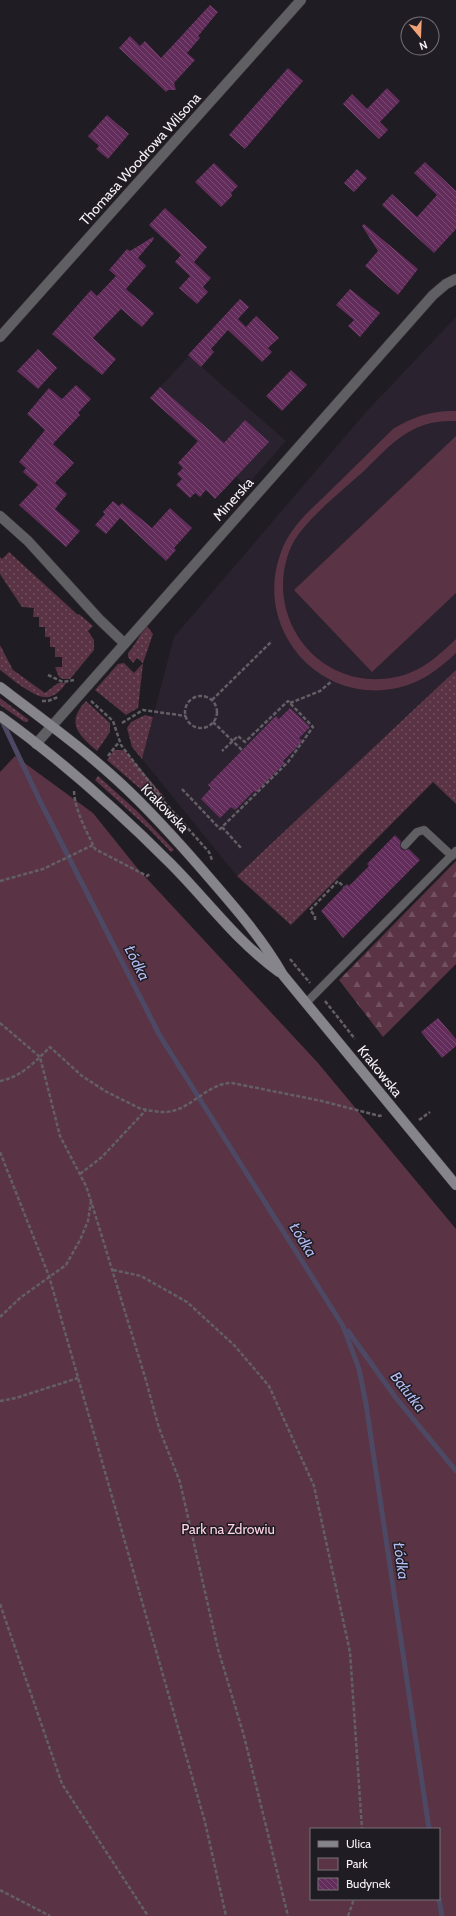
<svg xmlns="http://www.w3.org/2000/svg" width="456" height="1916" viewBox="0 0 456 1916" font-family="Cabin,sans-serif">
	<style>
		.built { fill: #2a222e }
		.grass { fill: url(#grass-dots) }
		.forest { fill: url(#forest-firs) }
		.park { fill: #5a3344; fill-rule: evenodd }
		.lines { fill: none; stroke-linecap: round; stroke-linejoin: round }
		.stream { stroke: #4d4964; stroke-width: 5 }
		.building { fill: url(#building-back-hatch) }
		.service-casing { stroke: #3a363c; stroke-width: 9 }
		.minor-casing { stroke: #3a363c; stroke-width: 11 }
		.secondary-casing { stroke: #3a363c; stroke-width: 11 }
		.path { stroke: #635f65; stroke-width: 2.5; stroke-dasharray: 4 2; stroke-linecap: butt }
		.service { stroke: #606064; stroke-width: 8 }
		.minor { stroke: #606064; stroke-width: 10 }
		.secondary { stroke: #87858c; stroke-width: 10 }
		.labels { text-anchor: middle; stroke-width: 3; stroke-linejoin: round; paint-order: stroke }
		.street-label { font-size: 14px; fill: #f6f2f7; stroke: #201c23 }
		.park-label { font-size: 14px; fill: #ffd4e5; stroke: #201c23 }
		.water-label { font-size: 15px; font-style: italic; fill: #b2bcf3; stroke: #201c23 }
	</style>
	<defs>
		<pattern id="grass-dots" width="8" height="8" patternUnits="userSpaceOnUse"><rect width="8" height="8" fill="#5a3344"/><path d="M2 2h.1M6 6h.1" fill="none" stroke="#725160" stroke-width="1.8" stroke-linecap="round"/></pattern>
		<pattern id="forest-firs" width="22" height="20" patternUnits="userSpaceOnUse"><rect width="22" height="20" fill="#5a3344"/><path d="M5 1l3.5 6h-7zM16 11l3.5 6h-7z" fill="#725160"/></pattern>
		<pattern id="building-back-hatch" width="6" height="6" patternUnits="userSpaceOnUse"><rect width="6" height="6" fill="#632d5b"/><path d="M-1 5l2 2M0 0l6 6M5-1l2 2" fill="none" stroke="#7a4c73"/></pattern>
	</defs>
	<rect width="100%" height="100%" fill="#201c23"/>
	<g class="built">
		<path d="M456 317V672L237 876 142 759 174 637 366 412Z"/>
		<path d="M189 356 286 441 246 486 150 398Z"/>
	</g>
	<g class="grass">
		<path d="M9 552 78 615 79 614 93 626 88 631 94 640V650L70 679H63L59 677 55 667H62V657H55V647H50V637H45V627H39V617H33L34 608 22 607 0 574V557L2 559Z"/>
		<path d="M147 626 153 634 143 663 138 708 126 715 95 690 118 664 124 663 134 673 143 663 137 658 133 663 128 657V653C136 644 139 635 147 626Z"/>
		<path d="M0 645 13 670 45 693 58 683H66C62 689 57 695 49 697 36 700 11 678 0 670Z"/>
		<path d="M456 670V804L433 782 291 925 237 876Z"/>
		<path d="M0 698 29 720 27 722 23 721 0 705Z"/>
		<path d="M86 701 110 723V732L97 751C79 735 65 723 86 701Z"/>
		<path d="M145 715 153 717 142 759 132 747 127 728 131 722Z"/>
		<path d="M114 750H122L126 752 165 798 159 805 107 760Z"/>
		<path d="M98 776 137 811 174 850 171 852 149 829 95 780Z"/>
	</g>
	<path class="forest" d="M456 861V964L383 1037 339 980Z"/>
	<g class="park">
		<path d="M456 411V421C412 419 392 443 364 471 343 490 302 522 291 547 261 617 320 693 396 677 421 672 438 656 456 639V653C439 669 421 683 397 688 319 705 254 629 280 555 289 526 314 507 334 487 354 468 373 448 393 429 412 417 433 410 456 411Z"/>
		<path d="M456 436V593L372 672 294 590Z"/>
		<path d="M15 756 93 813 138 869 318 1063 456 1229V1916H0V772ZM311 1829H439V1899H311Z"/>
	</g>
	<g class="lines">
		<g class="stream">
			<path d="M2 721 40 801 160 1036 343 1326 359 1369 366 1404 429 1829"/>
			<path d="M348 1331 396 1398 456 1471"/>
			<path d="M439 1899 442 1916"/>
		</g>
	</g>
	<g class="building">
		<path d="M210 5 218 12 198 36 200 38 187 53 195 60 174 83 176 90H168L166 92 119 48 130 36 140 46 145 41 161 58Z"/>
		<path d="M288 68 303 81 245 149 229 135Z"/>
		<path d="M387 88 400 101 380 122 388 130 379 139 343 104 352 94 367 109Z"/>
		<path d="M107 115 129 134 108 159 96 149 99 146 88 136Z"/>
		<path d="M425 162 456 191V229L434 253 382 205 392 194 417 217 437 195 414 173Z"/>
		<path d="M214 163 238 186 231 193 232 196 221 207 195 182Z"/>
		<path d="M357 169 367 178 354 192 344 183Z"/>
		<path d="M165 208 207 247 194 262 211 278 203 287 208 292 197 304 179 288 190 276 175 262 181 255 149 225Z"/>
		<path d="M364 224 418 269 398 295 365 266 378 251 362 226Z"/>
		<path d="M153 237 154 239 138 258 146 266 126 289 154 313 142 327 121 309 93 338 116 359 102 375 52 334 91 290 97 296 116 276 109 270 127 249 130 251Z"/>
		<path d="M350 289 380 313 360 337 348 326 354 320 336 305Z"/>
		<path d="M240 299 249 307 238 319 246 327 256 316 279 338 268 348 272 352 262 362 228 330 211 349 214 352 201 367 188 355Z"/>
		<path d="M38 349 57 368 38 389 17 371Z"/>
		<path d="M291 370 307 385 282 411 266 396Z"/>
		<path d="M76 385 91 399 78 413 80 415 53 444 74 463 55 483 67 494 55 509 80 531 66 547 19 505 38 485 23 472 26 468 19 462 45 430 27 414 49 388 62 399Z"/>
		<path d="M160 387 224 443 245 420 269 442 215 499 206 490 200 497 195 493 190 498 176 485 182 479 177 474 183 468 178 463 198 441 150 398Z"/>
		<path d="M113 501 119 506 122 503 152 528 170 508 192 528 174 548 176 550 166 561 120 518 106 534 95 525 105 514 103 512Z"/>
		<path d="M290 708 310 727 299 738 303 741 283 761 285 763 256 792 254 791 235 810 231 807 220 818 201 799 211 788 208 785 276 716 279 719Z"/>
		<path d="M395 835 401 841 400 844 401 849 404 850 409 849 420 860 343 938 321 911 347 884 349 886 369 866 367 864Z"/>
		<path d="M438 1018 456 1039V1046L442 1058 421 1032Z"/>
	</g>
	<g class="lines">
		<defs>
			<g id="service">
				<path d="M405 845 417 832 424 830 452 856"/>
				<path d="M306 1003 456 851"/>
			</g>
			<g id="minor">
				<path d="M0 337 301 0"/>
				<path d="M0 516 28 541 99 619 124 643"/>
				<path d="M36 744 433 295 446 284 456 279"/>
			</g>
			<g id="secondary">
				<path d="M0 687C48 723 96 758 138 800 164 826 188 853 212 881 238 911 263 940 283 975L456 1185"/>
				<path d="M0 716C61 760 117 810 170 863 208 901 235 940 279 972"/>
			</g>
		</defs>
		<use href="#service" class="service-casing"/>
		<use href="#minor" class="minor-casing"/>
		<use href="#secondary" class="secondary-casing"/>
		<g class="path">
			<path d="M48 675 63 682 74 680"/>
			<circle cx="201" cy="712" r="16"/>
			<path d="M212 700 272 641"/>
			<path d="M42 701H48L58 697"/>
			<path d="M91 701 113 721 121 745 166 804 209 852 212 860"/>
			<path d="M290 703 320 691 332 681"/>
			<path d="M213 722 242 750"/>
			<path d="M122 723 143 710 186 716"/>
			<path d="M108 756 119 742"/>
			<path d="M182 789 220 829 288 762 313 727 288 701 245 742 238 736 222 751"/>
			<path d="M74 791C75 810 85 828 93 845"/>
			<path d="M222 827 242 849"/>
			<path d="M0 881 43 869 93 845 95 849 147 876 151 873"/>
			<path d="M315 920V916L310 910 338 881 344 887"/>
			<path d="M290 959 310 983"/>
			<path d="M325 1001 355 1039"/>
			<path d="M0 1023 40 1057 60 1136 86 1186 91 1201 145 1377 159 1428 180 1482 218 1649 244 1736 288 1916"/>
			<path d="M0 1081C21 1077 35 1062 50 1047L82 1076 105 1091 139 1108C147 1110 156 1112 164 1112 190 1112 206 1083 232 1083L322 1101 380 1116 382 1115"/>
			<path d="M419 1120 430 1112"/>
			<path d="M0 1152 49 1276 205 1822 226 1916"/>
			<path d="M80 1174 102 1157 146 1110"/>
			<path d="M113 1270 141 1276 187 1302 234 1345 269 1386 314 1486 350 1652 362 1829"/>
			<path d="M0 1317 20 1298 66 1265 80 1240 88 1221 91 1201"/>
			<path d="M0 1401 16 1398 78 1378"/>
			<path d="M0 1604 62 1784 148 1916"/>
			<path d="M0 1890 50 1916"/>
			<path d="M348 1916 354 1899"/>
		</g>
		<use href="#service" class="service"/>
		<use href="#minor" class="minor"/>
		<use href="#secondary" class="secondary"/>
	</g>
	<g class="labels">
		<g class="street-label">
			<text transform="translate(140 159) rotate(-48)" y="5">Thomasa Woodrowa Wilsona</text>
			<text transform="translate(233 499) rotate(-48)" y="5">Minerska</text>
			<text transform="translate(165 808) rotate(46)" y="5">Krakowska</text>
			<text transform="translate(380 1071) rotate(51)" y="5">Krakowska</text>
		</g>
		<g class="park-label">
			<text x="228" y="1534">Park na Zdrowiu</text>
		</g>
		<g class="water-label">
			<text transform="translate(137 963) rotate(63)" y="5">Łódka</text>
			<text transform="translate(303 1240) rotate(58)" y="5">Łódka</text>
			<text transform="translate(408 1392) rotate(52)" y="5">Bałutka</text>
			<text transform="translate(401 1561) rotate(82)" y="5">Łódka</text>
		</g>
	</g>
	<rect x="310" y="1828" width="130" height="72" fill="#201c23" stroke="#767278"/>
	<rect x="318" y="1841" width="20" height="6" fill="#87858c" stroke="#767278"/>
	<text x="346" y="1848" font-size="12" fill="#f6f2f7">Ulica</text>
	<rect x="318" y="1858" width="20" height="12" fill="#5a3344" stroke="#767278"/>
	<text x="346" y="1868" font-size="12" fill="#f6f2f7">Park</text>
	<rect x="318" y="1878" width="20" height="12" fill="url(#building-back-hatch)" stroke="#767278"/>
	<text x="346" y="1888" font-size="12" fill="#f6f2f7">Budynek</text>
	<g transform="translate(420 36) rotate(161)"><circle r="19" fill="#201c23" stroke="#767278"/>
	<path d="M0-3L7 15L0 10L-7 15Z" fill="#efa377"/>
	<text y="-6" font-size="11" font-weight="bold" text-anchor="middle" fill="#f6f2f7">N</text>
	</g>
</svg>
